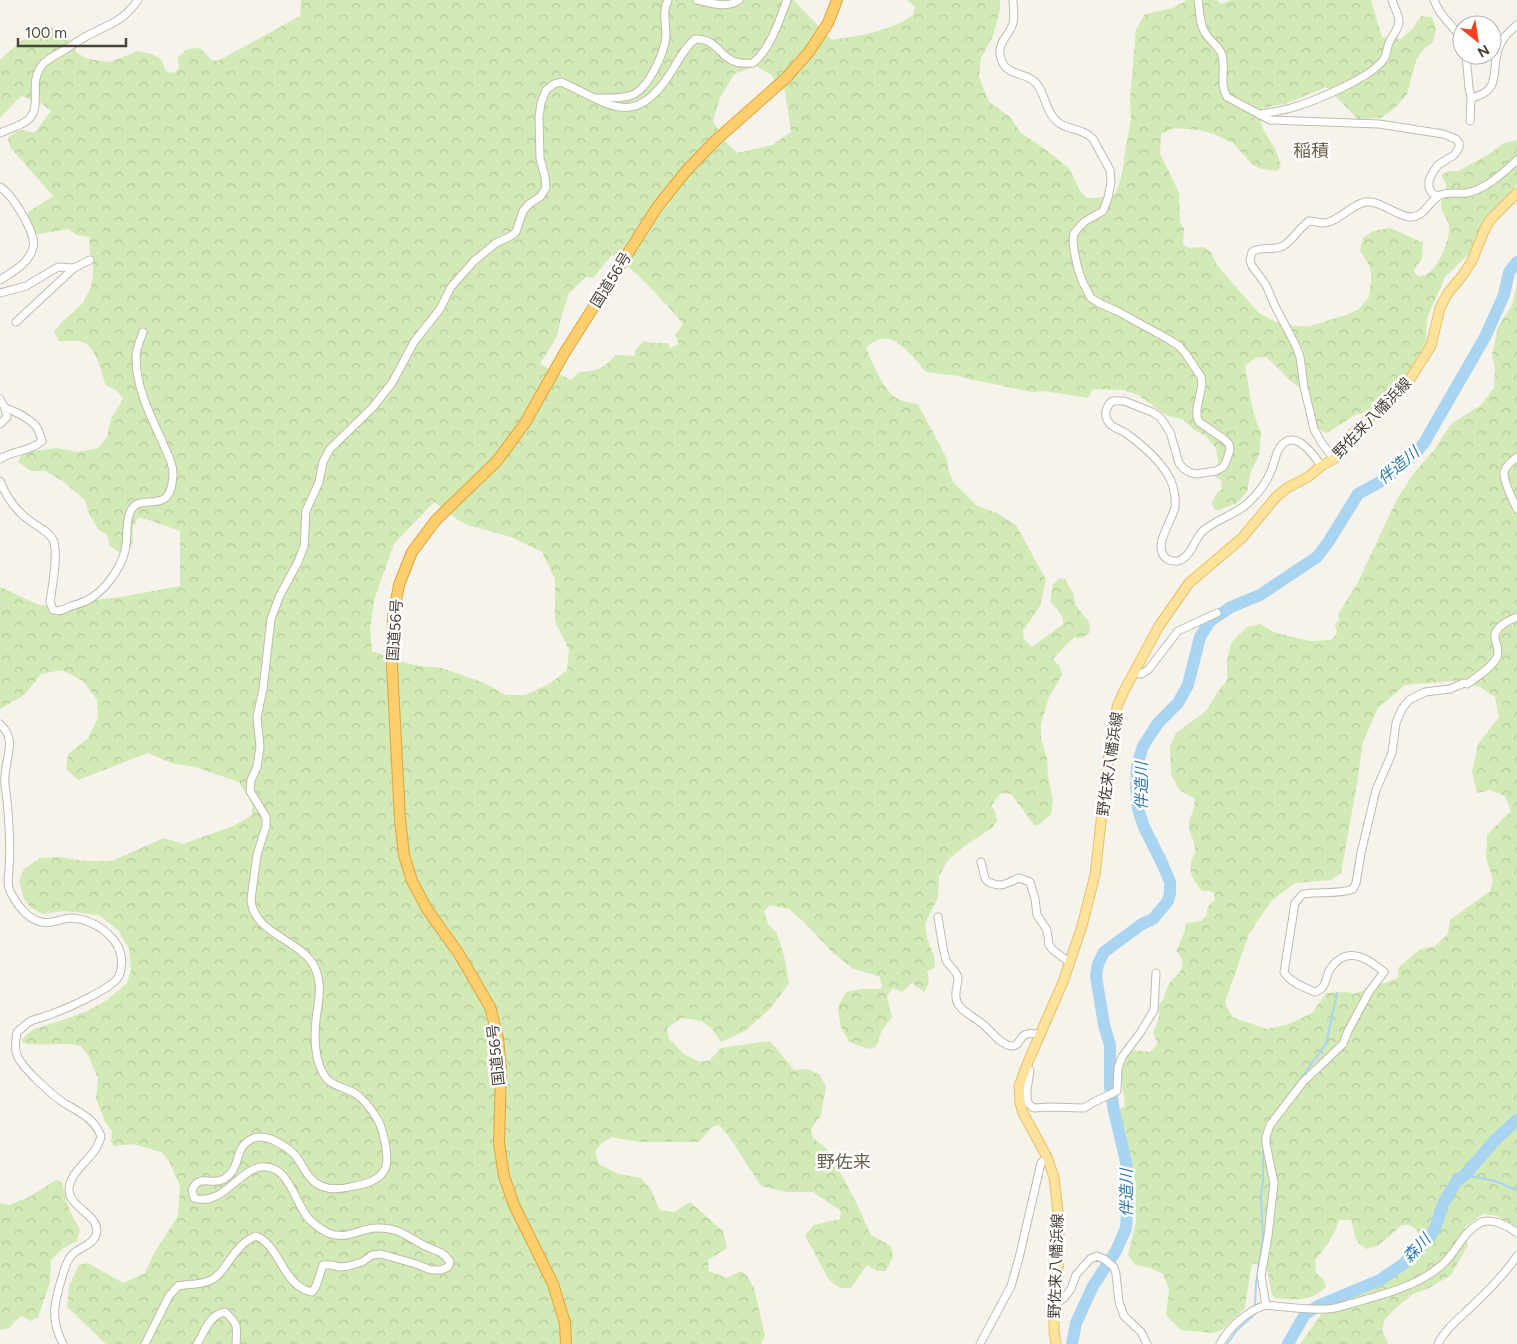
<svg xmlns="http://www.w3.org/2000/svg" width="1517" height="1344" viewBox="0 0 1517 1344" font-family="Figtree,'Noto Sans JP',sans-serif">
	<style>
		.forest { fill: url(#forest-crowns); fill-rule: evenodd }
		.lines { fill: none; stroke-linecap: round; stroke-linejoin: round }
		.stream { stroke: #a9d4f2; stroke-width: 2 }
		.river { stroke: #a9d4f2; stroke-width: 12 }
		.minor-casing { stroke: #c2bbae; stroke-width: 9 }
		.major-casing { stroke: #e6c16a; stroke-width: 11 }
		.highway-casing { stroke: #e0a43c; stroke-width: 12 }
		.minor { stroke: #fff; stroke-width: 7 }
		.major { stroke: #ffe39c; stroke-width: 9 }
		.highway { stroke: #ffcf6e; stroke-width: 10 }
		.labels { text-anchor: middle; stroke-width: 5; stroke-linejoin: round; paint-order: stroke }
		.street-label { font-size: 15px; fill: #4b4439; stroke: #fff }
		.water-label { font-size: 16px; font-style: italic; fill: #2e7ab2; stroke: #fff }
		.quarter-label { font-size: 18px; fill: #6e6250; stroke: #fff }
	</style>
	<defs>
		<pattern id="forest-crowns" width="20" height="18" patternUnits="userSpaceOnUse" patternTransform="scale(1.25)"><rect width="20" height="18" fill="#d2eab5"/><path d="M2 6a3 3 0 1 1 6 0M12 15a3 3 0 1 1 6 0" fill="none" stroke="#b6ca9c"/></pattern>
	</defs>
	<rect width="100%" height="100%" fill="#f6f3ec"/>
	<g class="forest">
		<path d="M301 0H794L799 6 832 40C861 35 889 32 913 15L915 7 907 0H1000V9L993 36 981 58 979 77 989 102 1009 116 1021 133 1042 147 1069 168 1079 189 1086 198H1097L1115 194 1122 175 1126 145 1131 120 1130 100 1136 29 1145 14 1173 8 1187 0H1217L1221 4 1231 0H1371L1382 37 1401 39 1413 28 1421 16 1432 17 1436 29 1433 42 1423 50 1416 60 1407 94 1394 109 1381 118 1358 119 1326 87 1285 104 1262 108 1261 123 1263 129 1275 149 1281 166 1277 171 1262 169 1253 165 1233 143 1214 134 1199 130 1174 128 1161 134 1160 153 1179 193 1180 223 1184 228 1183 245 1189 248 1204 247 1211 252 1217 265 1234 285 1259 313 1276 322 1297 326H1310L1346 315 1359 309 1369 297C1369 290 1372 283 1371 276 1371 266 1365 258 1360 251L1363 238 1373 231 1391 228 1423 243 1422 259 1416 266 1414 272 1418 276C1420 276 1424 276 1425 275 1438 270 1450 240 1449 227 1449 224 1448 222 1447 220 1439 207 1439 203 1447 191L1445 181 1442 177V174L1450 171H1458L1491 153 1502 144 1517 140V184L1513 191 1488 218 1471 252 1445 277 1427 318 1426 346 1415 366 1381 401 1365 412 1355 415 1327 433 1319 429 1313 413 1310 394 1290 381 1280 370 1266 357 1255 358 1245 366 1253 412 1261 433 1259 455 1251 471 1247 492 1237 503 1219 510 1214 509 1212 503 1217 493 1222 489 1221 480 1215 477 1218 463 1216 448 1206 436 1194 430 1182 419 1168 416 1138 395 1123 390 1093 389 1088 398 1044 391 1032 392 969 379 959 376 926 372C915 360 896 332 877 340 873 342 869 345 866 347 871 361 885 393 898 399 904 402 912 403 918 404L947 459 948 469 953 482 976 505 997 513 1016 525 1046 580 1040 606 1023 631 1024 639 1032 647 1063 624C1064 615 1057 608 1050 602L1053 584 1060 578 1065 579 1073 593 1076 606 1089 622 1090 632C1085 637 1082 639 1075 637L1070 641 1053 659 1060 667 1062 675 1049 697 1041 724V739L1047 758 1048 776 1053 802 1051 814 1039 825H1034L1011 794 1001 793 991 806 995 811 997 821 992 828 966 845 948 860 939 876 938 897 925 924 927 938 934 956 935 968 927 971 929 982 924 992 912 983 902 992 893 988 887 996 892 1017 882 1030 876 1047 869 1049 849 1042 840 1025 838 1007 846 992 861 989H881L882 985 879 976 853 969 831 951 805 923 789 909 770 905 764 911 768 924 777 933 785 960 789 983 770 1009 745 1031 721 1042 712 1029 702 1021 682 1018 667 1028 669 1039 685 1055 700 1062 710 1060 721 1048 770 1041 794 1070 808 1069 820 1075 826 1087 821 1115 811 1129 813 1138 825 1147 831 1155 856 1202 871 1235 891 1246 893 1257 886 1271H877L867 1265 851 1288H840L829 1280 805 1235 814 1225 840 1219 841 1211 813 1192H786L761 1186 730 1138 719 1125 712 1127 699 1142H639L612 1137 601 1144 595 1152 599 1164 616 1173 640 1178 650 1188 660 1210 674 1212 690 1202 723 1231 727 1248 708 1260 709 1271 727 1278 741 1271 747 1276 754 1288 759 1309 765 1336 761 1344H106L67 1307 69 1286 79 1265 88 1263 123 1283 145 1273 153 1255 178 1216 180 1186 169 1161 161 1152 133 1144 114 1146 111 1142 112 1131 105 1122 96 1099 98 1078 88 1055 81 1046C62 1041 42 1047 23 1043L22 1039 34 1029 60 1021 87 1011 107 1000 127 983 131 970 129 949 118 930 99 915 65 911 43 914 31 908 24 899 19 881 24 869 40 858 59 857 85 861H112L164 838 183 844 233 826 252 815V804L239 782 195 767 171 763 148 753 78 780 66 769 68 754 88 738 98 717 97 700 83 681 62 670 41 674 24 695 0 709V587L39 605 65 606 78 602 120 597 180 586V531L146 519 138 518 133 526V542L127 553H120L110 546 107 535 99 530 89 514 85 500 61 480 45 471H31L18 462 21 455 33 451 57 448 78 452 98 448 107 437 111 419 123 399 116 390 106 385C101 372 95 343 80 341 73 340 66 342 59 341L54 332 61 323 83 303 91 287 93 275V260L90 254 89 237 77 235 68 229 39 234 33 233 28 221V212L53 196 10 147 8 138C14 133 20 128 27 131 35 133 27 133 35 132L51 111 41 103 21 96 0 118V60L21 41 47 28H58L65 31 77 53 88 59 110 62 138 51 152 54 161 59 166 71 174 73 179 68 178 57 187 49 200 48 212 60 218 61 300 16ZM756 66 770 74 785 91 791 132 772 145 737 153 725 141 713 121 720 98 734 74ZM612 255C639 273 662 299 683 324L675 335 679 344 670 348 668 343H653L644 341 636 349 634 356 616 355C603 369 597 371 579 372L571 380 540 364 557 336 561 318 569 293 586 277 593 278ZM434 502 458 520 468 525 511 537 542 552 555 579V621L569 650 567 670 551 683 525 695H506L482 682 442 668 413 665 372 651 370 628 375 597 394 544Z"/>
		<path d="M1517 285V1229L1497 1216 1483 1214 1465 1227 1468 1245 1451 1275 1427 1289 1413 1294 1396 1308 1385 1319 1382 1330 1388 1344H1300L1323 1312 1326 1299 1357 1285 1374 1284 1393 1275 1415 1256 1419 1240 1417 1230 1409 1225H1402L1379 1245 1367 1249C1354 1243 1355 1233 1351 1220H1339C1334 1236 1326 1247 1315 1260L1316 1273 1324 1280 1326 1287C1311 1302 1294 1300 1275 1298L1272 1295 1266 1265 1252 1264 1250 1274 1245 1308 1223 1329 1214 1333 1181 1330 1166 1315 1169 1289 1163 1274 1150 1268 1135 1265 1128 1255 1136 1222 1135 1178 1123 1132 1119 1109 1125 1106C1123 1084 1115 1068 1133 1050L1150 1052 1156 1046 1157 1041 1153 1033 1159 1018V1005C1167 997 1164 992 1169 984 1174 975 1185 973 1182 961 1181 956 1180 954 1176 951L1185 931V926L1186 923 1201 921 1207 915C1206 907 1209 905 1215 900L1214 893 1210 891H1202C1194 881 1187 872 1192 859 1194 855 1196 852 1195 848 1195 840 1188 832 1189 825 1189 816 1197 808 1194 798L1179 790 1171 774 1170 746 1176 733 1206 711 1217 693 1227 680V661L1231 643 1247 627 1260 624 1276 633 1310 641 1331 640 1337 633 1335 624 1339 620 1338 614 1357 584 1397 499 1414 473 1434 450 1451 424 1481 405 1494 388 1495 370 1492 355 1498 327 1512 305ZM1453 681 1480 687 1495 697 1499 717 1478 744 1472 772 1477 793 1490 790 1505 796 1511 811 1487 835 1486 858 1493 880 1490 891 1450 920 1448 934 1435 946 1419 950 1399 967 1398 978 1354 994 1348 992 1326 993 1312 1013 1289 1024 1267 1029 1232 1017 1225 1002 1249 934 1272 900 1295 883 1331 880 1341 873 1357 784 1363 742 1378 708 1405 685Z"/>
		<path d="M56 1180 62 1182C65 1199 70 1215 80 1229L77 1241 62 1249 51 1260 50 1282 38 1318 30 1321 22 1316 15 1321 9 1328 0 1330V1203L9 1205 29 1197Z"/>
	</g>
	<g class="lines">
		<g class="stream">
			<path d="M1288 1096 1326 1044 1337 993"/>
			<path d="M1465 1175 1495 1181 1517 1190"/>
			<path d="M1255 1308 1256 1283 1263 1239 1261 1196 1263 1180V1138"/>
			<path d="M1227 1344 1237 1330 1255 1314V1312"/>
		</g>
		<g class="river">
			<path d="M1072 1344 1076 1323 1093 1286 1116 1251 1126 1228 1128 1198 1126 1162 1114 1111 1110 1086V1045L1104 1025 1096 976 1098 964 1104 952 1142 924 1153 919 1168 901 1170 893V882L1162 863 1144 827 1138 809 1136 789 1137 766 1143 746 1158 723 1178 703 1188 685 1200 637 1210 621 1231 607 1260 595 1317 557 1329 541 1358 494 1387 478 1414 455 1424 443 1485 337 1504 295 1509 272 1517 262"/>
			<path d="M1288 1344 1305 1314 1320 1305 1380 1280 1402 1265 1429 1238 1436 1227 1442 1206 1456 1182 1465 1175 1495 1140 1517 1120"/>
		</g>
		<defs>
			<g id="minor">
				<path d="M697 0C711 3 727 9 739 0"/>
				<path d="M1013 0C1013 7 1015 16 1013 23 1010 35 999 40 1000 54 1003 76 1021 71 1034 81 1046 91 1044 112 1059 123 1071 131 1082 128 1093 139L1110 170 1111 182 1108 198 1103 211 1084 222 1074 233 1073 241 1074 250 1078 269 1083 283 1091 298 1099 303 1119 312 1168 339 1179 346 1186 354 1201 377 1202 385 1197 408V417L1199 422 1224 439 1229 444 1230 450 1226 462 1223 467 1216 471 1196 474 1189 472 1183 468 1179 463 1170 432 1160 417 1152 412 1124 401H1112C1105 408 1103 416 1110 424 1115 429 1122 430 1127 434 1142 445 1163 463 1171 481 1174 489 1176 498 1175 507 1172 522 1151 547 1167 559 1171 561 1174 562 1178 561 1192 557 1194 538 1204 530 1219 518 1240 513 1252 499 1260 491 1267 481 1271 471 1275 463 1275 453 1281 446 1295 428 1314 455 1321 466"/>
				<path d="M1198 0C1200 11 1199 25 1206 34 1211 42 1219 46 1222 55 1226 70 1219 83 1227 97L1270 120 1379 124 1443 134 1456 139 1459 143V148L1454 155 1438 165 1433 172 1429 180V188L1432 193 1437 196"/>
				<path d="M1434 0C1441 19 1453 24 1462 40"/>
				<path d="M1466 55 1469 88 1471 98C1502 91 1491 72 1498 50 1501 40 1509 31 1517 25"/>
				<path d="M597 98C608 98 622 99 632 95 649 88 665 52 666 35 666 22 662 12 668 0"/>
				<path d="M1261 114C1271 112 1281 111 1291 108 1312 102 1375 77 1385 57 1387 53 1387 47 1389 43 1392 35 1398 31 1399 22 1399 15 1394 7 1392 0"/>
				<path d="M1470 121 1471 98"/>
				<path d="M0 133C9 129 20 126 28 120 44 105 26 82 44 63 51 57 58 54 66 49 73 45 79 40 85 37 108 24 122 23 138 0"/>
				<path d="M0 187C12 194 37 234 33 247 30 263 12 272 0 280"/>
				<path d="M0 293 26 286 58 267 74 268 90 260"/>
				<path d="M16 322 74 268"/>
				<path d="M0 399 5 408 7 417 0 424"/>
				<path d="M1517 457C1512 461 1506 465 1504 472 1503 482 1513 500 1517 509"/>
				<path d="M0 459C13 450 30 452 42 441 40 435 39 429 35 425 28 418 15 411 5 408"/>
				<path d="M1334 459 1321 442 1314 429 1304 387 1300 357 1296 346 1274 304 1266 285 1252 266 1250 260 1252 252C1261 246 1273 251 1283 246 1293 240 1299 228 1309 221 1314 221 1319 223 1324 223 1338 222 1351 205 1365 202 1381 200 1399 218 1412 217 1425 216 1429 201 1439 196 1447 191 1457 194 1466 193 1485 190 1503 173 1517 160"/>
				<path d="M0 481C6 496 16 511 30 521 38 527 49 531 53 540 59 552 52 588 50 602L53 610C60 612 65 609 71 606 76 605 81 603 86 601 104 592 120 570 125 551 128 538 125 520 131 510 142 491 172 519 173 473 173 462 166 451 162 441 150 415 136 387 136 358 136 349 140 340 143 332"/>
				<path d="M1133 673 1141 674 1148 670 1178 631 1217 613"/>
				<path d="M0 724C18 740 5 758 5 777 4 785 6 792 7 800 9 822 11 846 9 869 9 877 6 882 10 891 16 903 27 919 41 922 51 925 61 918 71 918 96 919 126 941 121 968 121 972 119 976 117 979 108 990 68 1008 54 1013 46 1017 36 1018 29 1022 25 1025 21 1029 17 1032 16 1039 14 1048 17 1055 21 1067 53 1096 64 1103 79 1112 94 1118 101 1136 100 1141 98 1145 95 1150 87 1162 68 1175 69 1191 71 1209 102 1216 96 1235 93 1245 80 1247 73 1254 67 1259 65 1268 63 1274 55 1301 49 1318 63 1344"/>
				<path d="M981 862C983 867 983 873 985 878 987 882 988 882 991 883 1002 888 1009 882 1019 878L1030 882 1035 899 1037 915 1047 930 1049 945 1053 950 1070 963"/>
				<path d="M938 917C940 928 943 954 947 962 950 967 957 971 958 978 958 987 953 994 958 1004 965 1015 979 1019 987 1028 993 1034 1003 1046 1012 1046 1023 1046 1017 1028 1040 1035"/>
				<path d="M1025 1068 1030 1070 1027 1090V1097L1028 1103 1031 1106 1034 1108 1050 1107 1084 1108 1094 1102 1117 1091 1118 1068 1122 1057 1140 1033 1154 1010 1156 973"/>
				<path d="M1056 1304 1064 1298 1071 1289 1076 1275 1090 1259 1097 1256 1104 1259 1114 1267 1116 1274 1119 1302 1124 1316 1141 1332 1147 1344"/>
				<path d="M1266 1305 1261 1276 1268 1236 1274 1183 1266 1144V1137L1270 1125 1303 1082 1343 1044 1348 1031 1369 992 1384 972C1371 961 1352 947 1336 962 1333 965 1331 967 1329 971 1325 980 1326 989 1315 992 1306 988 1289 982 1284 972L1295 903 1303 894C1320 891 1337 895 1353 889L1356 883 1361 853 1376 790 1392 753 1396 723 1402 709 1409 700 1425 692 1450 689 1464 683 1467 684C1476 677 1492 668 1497 657 1500 650 1496 645 1495 638 1493 628 1509 620 1517 617"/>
				<path d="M145 1344 169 1296 178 1286C188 1284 199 1285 209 1281 227 1274 232 1245 256 1236 280 1245 283 1287 312 1292 319 1285 319 1274 323 1265H331L340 1267 349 1266 362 1262 372 1255 381 1254 416 1264 431 1270H441L448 1267 450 1262C444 1252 435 1250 425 1246 406 1236 399 1227 376 1228 360 1228 347 1241 328 1233 322 1230 314 1224 309 1219 294 1203 290 1164 261 1167 240 1169 222 1207 194 1198L192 1190C199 1173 211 1186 224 1179 226 1178 228 1175 230 1174 241 1163 234 1146 254 1138 260 1136 268 1138 273 1140 281 1144 289 1148 295 1155 303 1165 308 1181 321 1186 331 1190 344 1189 354 1186 366 1184 377 1181 384 1171 391 1160 383 1127 376 1117 371 1109 363 1099 356 1094 346 1087 331 1087 324 1075 315 1060 314 1038 316 1020 318 1002 323 986 315 968 302 939 253 935 251 899L257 855 266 826V817L250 791 251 780 257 767 260 747 257 717 263 689 271 619 280 595 298 562 304 546 306 511 319 482 323 462 330 449 373 407 392 383 414 342 440 309 451 287 474 261 496 243 511 236 516 232 523 211 529 204 540 197 546 188 545 177 540 158 539 117 541 103 546 90 554 84 561 82C607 102 632 130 668 77 677 64 682 50 695 39 719 39 718 57 736 62 741 64 747 63 753 63 771 48 779 21 787 0"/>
				<path d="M197 1344C205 1331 209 1315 225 1312 239 1325 237 1326 236 1344"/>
				<path d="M980 1344 1011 1286 1019 1258 1041 1163 1047 1157"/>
				<path d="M1220 1344C1230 1326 1247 1311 1266 1305 1286 1307 1307 1310 1327 1309 1336 1309 1345 1305 1353 1303 1385 1294 1418 1286 1443 1264 1457 1251 1464 1230 1482 1222 1493 1218 1508 1226 1517 1233"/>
				<path d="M1438 1344C1445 1329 1461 1317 1472 1306 1488 1291 1505 1274 1517 1256"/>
			</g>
			<path id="major" d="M1056 1344 1054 1332V1317L1059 1256V1220L1054 1177 1047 1157 1023 1113 1020 1103 1019 1086 1028 1062 1063 982 1082 926 1095 875 1109 751 1113 723 1118 704 1124 691 1159 626 1189 583 1242 538 1276 497 1287 488 1308 477 1321 466 1334 459 1348 438 1410 379 1431 346 1440 308 1448 293 1462 276 1472 261 1484 231 1490 220 1517 193"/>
			<path id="highway" d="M566 1344 565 1323 553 1284 514 1205 504 1176 499 1143 501 1071 498 1038 490 1007 459 954 427 909 412 881 404 855 400 819 392 666 393 617 399 585 412 552 436 520 497 461 525 423 565 352 658 206 686 171 716 140 786 78 809 52 828 23 837 0"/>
		</defs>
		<use href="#minor" class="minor-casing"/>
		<use href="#major" class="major-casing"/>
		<use href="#highway" class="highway-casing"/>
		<use href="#minor" class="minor"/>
		<use href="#major" class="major"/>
		<use href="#highway" class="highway"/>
	</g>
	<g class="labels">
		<g class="street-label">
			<text transform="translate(611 280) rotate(-58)" y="5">国道56号</text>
			<text transform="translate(1372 418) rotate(-46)" y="5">野佐来八幡浜線</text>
			<text transform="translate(395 630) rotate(-86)" y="5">国道56号</text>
			<text transform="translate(1110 764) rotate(-82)" y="5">野佐来八幡浜線</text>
			<text transform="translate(496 1055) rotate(-96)" y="5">国道56号</text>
			<text transform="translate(1056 1266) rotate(-88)" y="5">野佐来八幡浜線</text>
		</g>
		<g class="water-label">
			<text transform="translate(1398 465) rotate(-40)" y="6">伴造川</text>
			<text transform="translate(1141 786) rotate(-90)" y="6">伴造川</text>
			<text transform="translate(1126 1193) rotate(-90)" y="6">伴造川</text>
			<text transform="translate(1416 1248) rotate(-47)" y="6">森川</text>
		</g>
		<g class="quarter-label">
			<text x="1311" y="157">稲積</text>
			<text x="844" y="1168">野佐来</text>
		</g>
	</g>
	<g transform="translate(1477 40) rotate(150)"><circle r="24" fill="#ffffff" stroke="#b7b4b0"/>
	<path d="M0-4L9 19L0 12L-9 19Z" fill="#fc3f1d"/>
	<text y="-8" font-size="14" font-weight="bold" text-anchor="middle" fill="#4b4439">N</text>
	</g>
	<path d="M18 38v8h108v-8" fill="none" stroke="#4b4439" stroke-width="2.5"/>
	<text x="25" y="38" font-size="15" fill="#4b4439" stroke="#ffffff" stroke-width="4" paint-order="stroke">100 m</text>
</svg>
